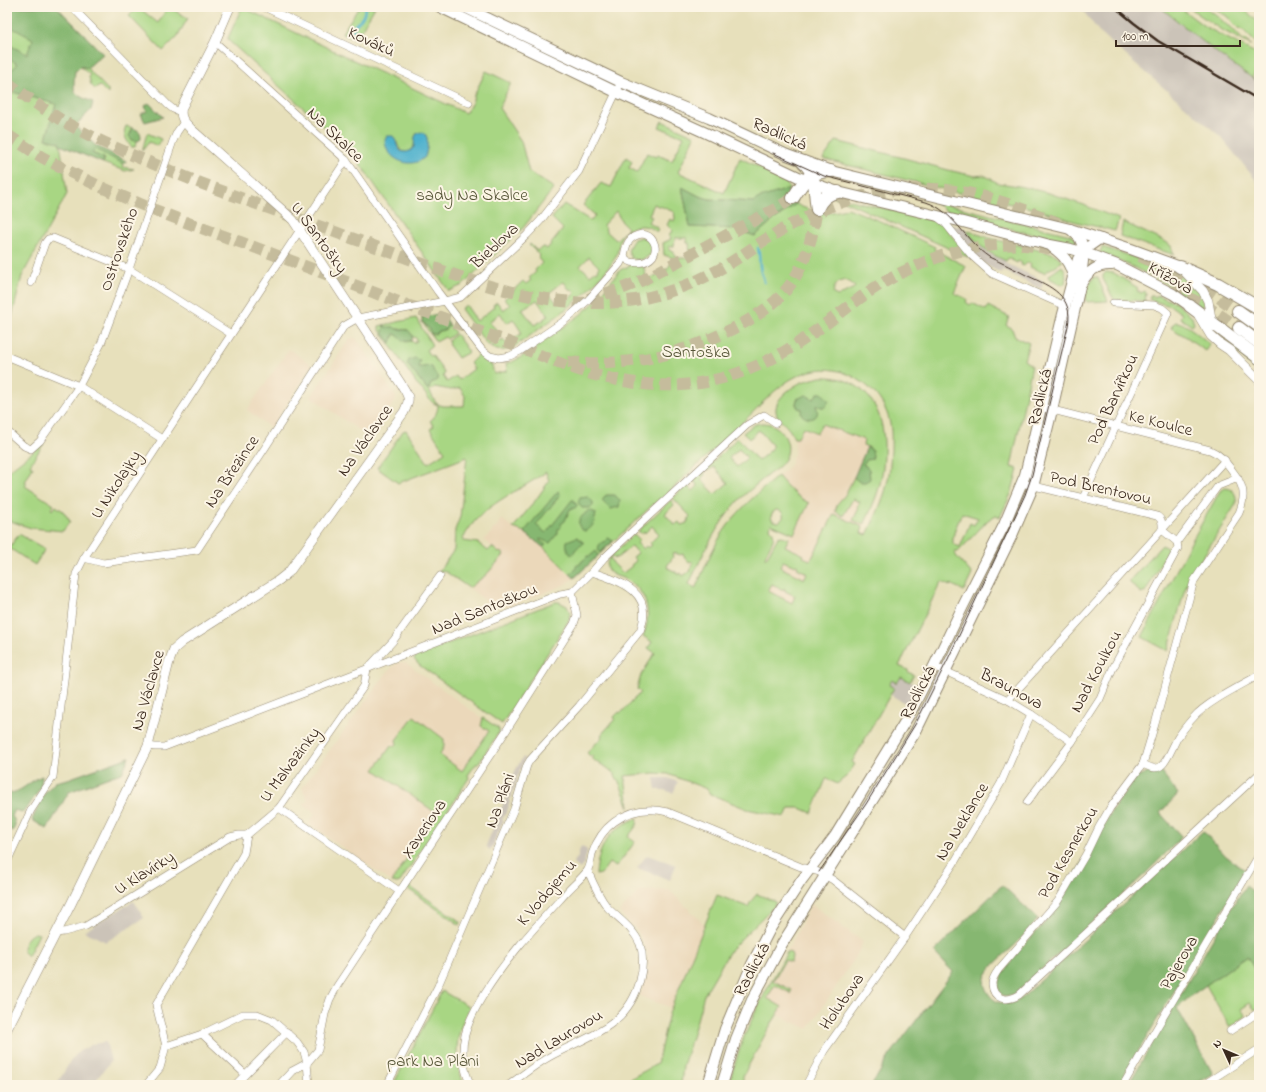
<svg xmlns="http://www.w3.org/2000/svg" width="1266" height="1092" viewBox="0 0 1266 1092" font-family="'Indie Flower',sans-serif">
	<style>
		.built { fill: #ebd8ba }
		.industrial { fill: #cbc3b8 }
		.green { fill: #a8d683; stroke: #728050; fill-rule: evenodd }
		.forest { fill: #86b771; stroke: #607048 }
		.water { fill: #4eb1cd; stroke: #446e76 }
		.lines { fill: none; stroke-linecap: round; stroke-linejoin: round }
		.stream { stroke: #4eb1cd; stroke-width: 2.5 }
		.trunk-tunnel { stroke: #c5bc9c; stroke-width: 12; stroke-dasharray: 12 6; stroke-linecap: butt }
		.minor-casing { stroke: #91856c; stroke-width: 8 }
		.tertiary-casing { stroke: #91856c; stroke-width: 10 }
		.secondary-casing { stroke: #91856c; stroke-width: 12 }
		.trunk-casing { stroke: #91856c; stroke-width: 14 }
		.minor { stroke: #fff; stroke-width: 7 }
		.tertiary { stroke: #fff; stroke-width: 9 }
		.secondary { stroke: #fff; stroke-width: 10 }
		.trunk { stroke: #fff; stroke-width: 12 }
		.tram { stroke: #3b2a1e; stroke-width: 1 }
		.rail { stroke: #3b2a1e; stroke-width: 2.5 }
		.labels { text-anchor: middle; stroke-width: 4; stroke-linejoin: round; paint-order: stroke }
		.street-label { font-size: 17px; fill: #3b2a1e; stroke: #fcf5e5 }
		.park-label { font-size: 17px; fill: #565537; stroke: #fcf5e5 }
	</style>
	<rect width="100%" height="100%" fill="#fcf5e5"/>
	<filter id="ink" filterUnits="userSpaceOnUse"><feTurbulence type="fractalNoise" baseFrequency=".025" numOctaves="2"/><feDisplacementMap in="SourceGraphic" scale="8" xChannelSelector="R" yChannelSelector="G"/><feConvolveMatrix kernelMatrix="1 2 1 2 8 2 1 2 1" color-interpolation-filters="sRGB"/></filter>
	<filter id="wash" filterUnits="userSpaceOnUse"><feTurbulence type="fractalNoise" baseFrequency=".012" numOctaves="4" result="noise"/><feDisplacementMap in="SourceGraphic" scale="16" xChannelSelector="R" yChannelSelector="G"/><feGaussianBlur stdDeviation="0.9" result="paint"/><feColorMatrix in="noise" values="0 0 0 0 0 0 0 0 0 0 0 0 0 0 0 0 0 1.4 0 .05"/><feComposite in="paint" operator="in"/></filter>
	<g filter="url(#wash)">
		<rect width="100%" height="100%" fill="#e7e0bb"/>
		<g class="built">
			<path d="M350 338H356L396 397V399L369 437 311 397Z"/>
			<path d="M289 349 312 365 271 428 247 410Z"/>
			<path d="M820 377 835 378 849 382 861 389 871 400 879 412 883 426 884 455 882 475 878 490 861 533 799 630 748 604 780 540 789 538 791 536V492L778 476 786 470 790 465 794 455 795 442 789 429 779 419 776 415V405L779 401 793 387 806 381Z"/>
			<path d="M502 519 514 529 524 532 546 550 574 578 564 585 506 608 503 601 491 605 469 588 486 575 499 553 484 540 492 532 493 529H495L497 527V526Z"/>
			<path d="M400 662 406 663 482 718 481 726 489 731 392 882 309 824 315 813 304 804 308 800 302 788 385 675 393 666Z"/>
			<path d="M669 890 705 925 671 1008 639 996 646 978 648 967 647 953 638 932 619 912 640 891Z"/>
			<path d="M811 904 863 942 857 955 808 1029 776 1014 761 1004Z"/>
		</g>
		<g class="industrial">
			<path d="M1080 7H1160L1221 56 1259 83V184L1221 137 1101 34Z"/>
			<path d="M948 224 961 227 966 230 977 244 990 254 1006 261 1005 263 1044 281 1041 289 1002 270 1001 273 988 266 980 261Z"/>
			<path d="M901 677 920 687 911 707 891 695 894 689 889 685 892 680Z"/>
			<path d="M523 757 525 759 522 765 523 766 519 772 520 773 516 779 518 780 514 786 515 787 511 794 513 795 509 801 510 802 508 806 509 807 502 820 504 821 500 827 501 828 497 834 498 835 494 841 495 842 490 850 486 846 504 802 515 771Z"/>
			<path d="M654 778H668L678 782 673 793 664 790H656Z"/>
			<path d="M582 846 588 851 586 853 587 854 584 861 585 862 580 869 573 863 578 857 579 854 578 853 580 850 579 849Z"/>
			<path d="M647 855 676 865 670 880 637 868Z"/>
			<path d="M134 901 144 918 106 942 84 931Z"/>
			<path d="M106 1042 111 1061 92 1085H56L70 1062 78 1052 93 1044Z"/>
		</g>
		<g class="green">
			<path d="M7 7H57L86 36 9 91 56 104 46 139 60 142 67 194 22 276 7 337Z"/>
			<path d="M138 7 158 23 168 7 188 18 177 37 163 51 129 16Z"/>
			<path d="M359 7H375L356 39 342 33Z"/>
			<path d="M1160 7H1179L1204 26 1259 55V69L1252 77 1255 80 1259 75V83L1221 56Z"/>
			<path d="M1188 7H1205L1211 13 1213 12 1228 26H1230L1243 40 1245 39 1251 45 1220 29Z"/>
			<path d="M1216 7H1243L1259 24V46L1241 28 1239 29 1232 22V21L1224 14 1223 15 1216 9Z"/>
			<path d="M241 9H246L465 113 472 104 474 95 486 71 511 83 499 108 521 141 529 172 554 188 523 228 463 285 449 291 351 151 229 41 228 38ZM417 133 426 135C429 142 427 150 425 157L387 150 397 142C398 150 406 157 413 148 416 143 413 138 417 133Z"/>
			<path d="M80 66 87 68 108 90V94L100 86 95 89 91 85 89 77 90 75Z"/>
			<path d="M662 121 695 136 678 172 724 193 740 158 782 178C787 181 788 185 789 190H785L754 202 709 199 699 196 682 187 690 227 735 229 755 236 772 221 796 204C813 213 830 215 848 208L882 222 935 247 934 250 966 266 954 293 967 299 966 302 970 305 972 303 986 310 988 306 1009 317 1006 325 1012 329 1015 337 1029 343 1024 360 1032 366 1011 467 1018 469 1011 494 1000 517 996 515 988 520 958 552H954L957 557 972 574 964 591 951 584 950 586 941 582 899 666 908 670V672L914 675 910 682 901 677 897 683 892 680 889 685 894 688 852 762 855 764 848 775 837 784 828 779H826L812 813 800 808H789L785 817 747 809 710 794 707 789 668 774 654 773 625 776 629 807C624 796 620 778 610 770 604 765 597 764 592 758L593 757 591 755 590 756 587 753 602 737 601 735 615 719 614 717 619 712 621 713 636 697 641 693 637 689 641 675 655 653 648 648 652 642 643 636C652 616 648 592 628 581 623 577 616 577 611 573 605 569 606 562 610 557L613 563 623 573 632 566 631 565 636 561 633 557 638 553 632 546 617 558 616 557 615 559 611 556 634 534 640 540 637 543 643 549 646 546 648 548 652 545 650 543 659 534 652 526 645 533 644 532 642 534 638 531 671 500 674 505 665 514 675 525 679 522 681 525 687 523 690 516 673 498 687 485 693 491 698 486 693 480 703 470 705 473 704 476 701 479 715 494 728 483 714 467 707 471 705 469 738 438 758 461 772 449V445L759 430 749 439 743 433C747 430 751 426 756 424 777 418 795 441 785 459 781 466 775 470 769 474 759 483 748 491 739 500 716 525 703 554 689 584L695 589C705 568 713 546 726 528 740 508 759 492 778 476 788 488 795 496 809 503L794 534 771 524 770 528C780 538 766 548 765 558L767 557 778 537 781 536 789 538 785 546 804 555 803 557 810 560 812 558 834 514 863 527 861 533 867 535C874 519 883 502 887 484 890 474 890 462 891 451 891 443 892 433 890 424 886 402 871 386 852 376 834 367 816 367 797 376 776 386 759 407 742 423 716 448 689 472 663 498L658 500 574 578 543 547 524 532 513 528 535 501 549 481 546 472C517 493 479 505 463 539L464 541 478 543 488 551 492 547 499 553 500 552 504 555 486 575 469 588 446 572 439 571 454 550 455 530 460 517 467 457 398 483 377 468 403 431 406 430 428 463 445 452 430 429 434 426 430 421C435 418 438 410 438 405 429 403 426 392 419 387L379 329V326L416 318 432 345 426 350 430 356 432 355 445 374 443 376 447 382 456 376 459 380 474 369 470 363 477 356 479 355 491 362 490 366 492 365 494 374 507 371 506 363 512 362 523 356 580 315 595 302 620 270 631 265H643L647 279 657 276 665 269 667 270 671 263 673 258 664 255 663 243 671 239 669 234 673 231 667 225 670 219 674 221 675 218 674 212 660 206V207L654 204 649 215 652 217 648 222 659 229 657 232C649 225 638 224 629 229 618 235 620 246 616 256 613 262 608 268 604 273 586 295 565 311 542 327 532 334 522 342 512 348 503 351 498 352 490 347L503 339 507 344 522 333 513 319 507 323 500 313 489 322 497 330 501 336 488 346 461 309 466 305 477 321 494 307 493 305 497 302 503 310 510 305 504 299 523 281 526 284 531 280 529 278 536 272 535 270 542 263 538 258 540 256 529 245 530 244 536 250C539 251 541 247 544 247L547 249 563 229 552 218 564 204 591 221 595 215 583 205 601 183 611 187 626 157 632 161 629 168 637 172 647 153 656 157 658 155 672 161 684 136 679 134 678 135 659 127ZM616 211 622 222 628 228 616 240 605 230 606 229 603 225ZM675 238H687V243H689L690 253H688V258H676V255H674V251L669 250V247L674 246ZM589 257 599 267 598 271 596 272 595 271 590 275 580 266ZM845 280C850 282 852 283 855 287L854 288 838 296 833 294C834 285 837 282 845 280ZM563 282 565 283 570 291 572 289 575 293 566 302 562 304 560 301 558 302H556L549 293ZM537 300 548 316 543 319 544 320 534 325 522 309ZM384 326 387 328 394 327 396 329 408 330 413 337 416 338 417 341 414 343 411 341 406 342 397 335 394 334 391 342ZM407 364H419L417 367 421 368 427 366 435 375 436 380 431 384 428 390ZM435 387 451 390 460 388 465 396 464 406H442L436 403 430 392 429 391ZM739 449 747 458 737 467 729 458ZM776 510C781 510 784 513 783 518L779 522 773 521 771 517 772 513ZM962 513 978 518 974 525 970 523 960 547 953 544C952 533 958 523 962 513ZM674 553 677 554H679L680 555 683 554 687 561 690 562 691 561 693 563 691 566 692 567 689 570 690 571 683 576 681 573 678 575 676 572 668 568 667 566 673 557 672 554ZM783 561 795 566 796 565 798 566 797 568 807 573 804 579 780 567ZM772 584 783 590 784 588 785 589V591L795 596 792 603 768 591Z"/>
			<path d="M126 126 133 128 131 132V139L137 142 135 147H131C126 139 122 134 126 126Z"/>
			<path d="M147 133 161 139 158 146 149 142 142 151Z"/>
			<path d="M836 141 904 158 952 171 975 176 984 175 998 183 1019 186 1049 193 1086 206 1119 219 1115 231C1101 227 1087 225 1073 221 1046 212 1023 204 995 202L823 159Z"/>
			<path d="M95 148 124 164 123 167 134 169 125 171 103 163 105 159 92 153Z"/>
			<path d="M833 196 938 221 940 222 969 256 968 257Z"/>
			<path d="M937 202 1070 235 1075 238 1078 244 1077 245 950 214 936 203Z"/>
			<path d="M1123 222 1166 242 1171 246 1174 255 1120 236Z"/>
			<path d="M966 230 989 238 1051 253 1056 255 1063 261 1044 273 1030 267 1031 264 1027 263 1024 266 1021 265 1022 263 1018 261 1017 263 1008 258 1006 261C986 252 980 247 966 230Z"/>
			<path d="M642 237 646 238 652 245V253C644 260 640 261 631 258 631 252 631 258 629 253 627 248 632 243 634 239Z"/>
			<path d="M1102 247C1125 254 1189 273 1200 292 1203 297 1205 305 1206 310L1166 284 1133 267 1100 253Z"/>
			<path d="M1062 266C1067 271 1066 278 1065 284L1062 285 1049 278 1048 276Z"/>
			<path d="M1106 272 1114 273 1138 288 1137 291 1142 293 1144 291 1146 293 1145 301 1115 300 1113 298 1103 279V275Z"/>
			<path d="M1094 277H1096L1098 278 1108 301 1087 302 1085 300 1087 287Z"/>
			<path d="M1150 295 1156 298 1157 295 1176 303 1192 317 1194 324 1192 326 1180 318 1182 314 1171 306 1150 300Z"/>
			<path d="M422 322 439 331 448 326V322L455 333 447 339 445 337 436 342Z"/>
			<path d="M1176 322C1186 322 1202 338 1210 344L1205 351 1188 338 1171 328 1173 324Z"/>
			<path d="M456 334 469 352 458 358 448 344 449 343 448 341Z"/>
			<path d="M1221 335 1259 364V374Z"/>
			<path d="M820 377C837 376 853 381 865 393 889 416 887 461 878 491 874 503 869 514 864 525L853 520 859 508 857 507 860 502 853 499 843 516 835 511 838 503 845 495 854 477 856 479 866 466 863 464 867 460 870 448 863 445 864 440 822 424 817 433 803 427 798 438H794C792 434 790 430 787 427 784 423 778 420 777 415 771 401 791 387 802 382 807 380 814 379 820 377ZM818 393 817 405 801 414 802 409 798 408 796 404 797 399H814Z"/>
			<path d="M44 443 30 465 33 467 25 482 27 483 25 486 54 505 51 509 52 510 56 506 63 511 70 521 63 531 31 528 7 520V472Z"/>
			<path d="M1224 488C1234 488 1237 495 1236 504L1189 579 1184 592 1168 651 1142 637 1189 546 1220 491Z"/>
			<path d="M19 534 45 549 35 565 9 548Z"/>
			<path d="M1162 545 1168 549 1146 591 1141 593 1130 583V580Z"/>
			<path d="M555 602H559L567 606 570 613 569 620 502 724 419 665 414 659 416 656Z"/>
			<path d="M414 716 444 739V746L440 755 462 771 489 731 481 726 483 718 499 729V732L478 764H476L468 775 469 778 400 882 397 883 392 882 436 813 378 772 374 770 391 746H395L397 744 396 740Z"/>
			<path d="M638 818 637 825 628 837 635 842 616 867 609 863 601 874 596 875C598 845 610 828 638 818Z"/>
			<path d="M409 886 461 922 460 925 408 889Z"/>
			<path d="M757 894 776 902 774 906 731 949 704 995 693 1034 683 1066 681 1085H619L657 1064 669 1013 717 895 748 907 751 901Z"/>
			<path d="M35 933 39 934 28 956 24 952 23 948C25 941 28 935 35 933Z"/>
			<path d="M787 952 791 953 792 956 791 962 785 960 773 981 792 990 790 994 789 993V990L788 992 775 985 767 998 782 1007 767 1031 743 1076V1085H728L743 1039 758 1006Z"/>
			<path d="M1247 956 1259 977V1007L1255 1010 1250 1003 1241 1009 1246 1016 1230 1027 1206 985Z"/>
			<path d="M442 991 470 1007C455 1034 453 1056 464 1085H393Z"/>
		</g>
		<g class="forest">
			<path d="M7 7H57L103 54 87 68 81 66 77 70 75 71C73 93 72 94 93 102L91 110 75 126 95 145 126 161 124 164 95 149 92 153 104 158 103 163 60 145 59 142 46 139 56 104 9 91 7 92V74L18 64 7 57V44L27 54 33 39 7 25Z"/>
			<path d="M149 103 163 117 145 122 141 114 147 111 145 106Z"/>
			<path d="M133 128C140 131 141 132 141 139 137 143 132 141 129 136Z"/>
			<path d="M682 187 699 196 709 199 754 202 757 199 785 190H789L788 193 797 201 796 204 772 221 755 236 735 229 690 227Z"/>
			<path d="M439 314 444 316 448 322V326L445 330 439 331 436 334H431L430 329 426 326 425 324 422 322V317Z"/>
			<path d="M384 324 385 327H394L396 329 408 330C412 334 414 337 411 341 399 343 402 336 394 334L391 343 383 333Z"/>
			<path d="M415 358 420 361 418 367C423 368 427 365 432 367L435 374 439 377 438 379 431 384 428 390 407 364 409 360Z"/>
			<path d="M818 393H822L829 401 825 407H821L817 405 816 406C822 418 809 423 801 414L802 409 798 408 796 404 797 399 806 395 813 399Z"/>
			<path d="M867 447 872 450 873 456 872 459 867 460 863 464 869 469 870 479C865 484 858 483 854 477Z"/>
			<path d="M558 491 560 495 536 525 546 533 572 500H574L577 506 575 508 570 509 565 521 561 524V527L558 529V533L550 543 540 539V541L546 545 543 547 524 532Z"/>
			<path d="M606 495H615L620 501 619 507 610 509 602 501Z"/>
			<path d="M588 497 593 502V506L589 508H582C579 505 577 503 580 498Z"/>
			<path d="M589 510 596 513C595 521 593 529 585 531 579 529 578 525 579 520 582 516 585 513 589 510Z"/>
			<path d="M577 537 584 543C582 546 578 546 576 549 574 552 574 553 571 555 567 551 566 546 567 541Z"/>
			<path d="M607 538 610 539 613 541 600 553 599 552C597 546 600 542 606 541Z"/>
			<path d="M596 551 598 556 574 578 570 573 575 570 576 566 580 564 582 561 586 558 587 556H590Z"/>
			<path d="M129 757 122 773 112 776 69 792 47 829 32 820 44 794 55 782 68 779Z"/>
			<path d="M1160 770 1178 794 1160 813 1182 837 1145 874 1015 994 1005 996 1001 994 998 989V985L1002 976 1019 950 1041 927 1059 905 1112 810 1137 776Z"/>
			<path d="M42 776 41 787 28 807 22 812 15 810 12 816C16 822 16 824 13 831L7 828V793C21 794 30 780 42 776Z"/>
			<path d="M1203 831 1226 856 1246 871 1118 1085H872L890 1055 953 972 934 952 1002 885 1038 919C1031 927 1023 936 1016 944 1007 953 989 966 985 978 982 986 989 997 996 1001 1005 1006 1014 1003 1022 998Z"/>
			<path d="M1246 886 1259 896V977L1247 956 1192 995 1177 1008 1213 1074 1194 1085H1128L1232 906Z"/>
		</g>
		<path class="water" d="M421 132C431 135 427 149 425 157 411 171 385 159 385 140L387 136H393C398 142 396 152 405 152 409 152 412 150 414 147 415 140 413 134 421 132Z"/>
		<g class="lines">
			<g class="stream">
				<path d="M353 35C353 20 359 25 363 16 365 12 364 10 366 7"/>
				<path d="M758 248C760 256 759 264 761 272 762 276 764 278 764 282"/>
			</g>
		</g>
	</g>
	<g filter="url(#ink)">
		<g class="lines">
			<g class="trunk-tunnel">
				<path d="M7 82C25 96 43 109 63 121 90 137 120 150 149 162 207 187 266 207 324 228 354 239 385 250 415 261 484 286 561 312 635 300 669 294 701 281 730 263 743 255 755 246 768 238 830 200 892 179 967 193 998 199 1028 211 1058 223"/>
				<path d="M7 135C22 144 37 155 53 163 112 195 176 219 240 242 292 261 344 281 396 301 432 314 467 327 503 340 537 353 568 369 604 377 639 385 674 389 710 381 772 368 812 334 860 298 914 259 985 234 1051 249 1071 254 1090 260 1109 266"/>
				<path d="M1140 256 1179 274 1211 292 1238 311"/>
				<path d="M1171 290 1206 306 1239 328"/>
				<path d="M588 299 621 289 643 280 779 207 793 198"/>
				<path d="M568 362C628 368 685 354 738 326 757 316 777 303 790 285 807 261 812 237 817 209"/>
			</g>
			<defs>
				<g id="minor">
					<path d="M72 7 168 105 173 109 181 112"/>
					<path d="M264 7 469 103"/>
					<path d="M215 42 346 160 438 292 482 350 490 356 499 358 510 356 520 351 564 321 587 301 620 264 624 256"/>
					<path d="M937 217 945 223 972 256 991 273 1065 306"/>
					<path d="M642 234C652 235 659 246 653 256 647 264 629 266 624 256 626 244 629 236 642 234Z"/>
					<path d="M31 283 45 243 48 239 53 238 129 269 231 334"/>
					<path d="M9 357 79 386 162 439"/>
					<path d="M1041 407 1210 450C1220 454 1225 461 1231 469 1243 484 1247 494 1239 513L1194 581 1177 643 1155 724 1143 764 1110 808 1099 827 1086 854 1058 901 999 969C996 973 992 978 992 984 993 1000 1007 1002 1019 995L1259 774"/>
					<path d="M7 431 24 446 31 449 40 441 79 386 101 344 129 269 173 141 177 132 184 122"/>
					<path d="M1022 483 1157 516C1163 520 1162 524 1162 530"/>
					<path d="M1083 498 1168 313 1162 308 1154 305 1113 303"/>
					<path d="M1177 542 1218 486 1238 478"/>
					<path d="M84 558 103 563 197 550 261 454 344 326 358 318 368 316 445 301 461 297 527 235 541 220 579 171 621 82"/>
					<path d="M934 666 1008 700 1031 714 1072 742"/>
					<path d="M1008 700 1225 460"/>
					<path d="M148 746 155 747H164C296 696 428 646 560 594L572 592 592 572 604 558 638 526 747 425 764 415 776 423"/>
					<path d="M1143 764C1149 767 1155 770 1161 766 1168 761 1173 745 1178 737 1183 730 1188 723 1194 717 1207 702 1240 686 1259 675"/>
					<path d="M1027 802 1072 742 1100 699 1113 668 1178 548 1177 542 1162 530"/>
					<path d="M279 808 399 891"/>
					<path d="M7 862 31 810 53 777 76 574 84 558 346 160"/>
					<path d="M56 933 64 932 86 926 230 837 239 835H247"/>
					<path d="M1230 1031 1259 1012"/>
					<path d="M202 1034 245 1074"/>
					<path d="M166 1046 202 1034 243 1014H257L272 1020 297 1042 304 1052 307 1063 292 1071 279 1085"/>
					<path d="M146 1085 160 1068 166 1046 156 1005 244 853 247 835 279 808 364 686 367 669 393 641 440 576"/>
					<path d="M235 1085 287 1032"/>
					<path d="M309 1085 307 1063 318 1050 325 1014 330 999 337 986 506 731 574 624 577 615 572 592"/>
					<path d="M387 1085 438 986 514 809 527 765 530 760 579 706 640 631C655 592 622 582 592 572"/>
					<path d="M471 1085C463 1070 461 1051 465 1035 469 1020 476 1007 484 994 507 957 537 925 566 893 572 886 581 879 587 871 590 867 591 860 592 854 596 842 603 830 614 822 630 810 648 807 668 812L801 867 819 872 833 880 905 937"/>
					<path d="M509 1085C522 1075 535 1065 549 1057 587 1036 628 1028 640 980 643 968 644 956 640 944 634 929 619 919 608 908 599 897 593 883 588 871"/>
					<path d="M806 1085 824 1051 905 937 954 863 1001 783 1031 714"/>
					<path d="M1123 1085 1259 855"/>
					<path d="M1203 1085 1259 1049"/>
				</g>
				<g id="tertiary">
					<path d="M1185 272 1203 291 1208 301 1212 324"/>
					<path d="M1199 316 1211 336 1220 344 1229 350 1259 380"/>
					<path d="M7 1029 71 904 148 746 169 662 174 649 182 642 279 580 289 572 404 412C411 398 409 397 401 384L293 220 280 208 191 129C184 122 179 117 182 107L215 42 230 7"/>
				</g>
				<g id="secondary">
					<path d="M440 7 616 92 706 133 809 182 838 192 963 222 1050 245 1071 249 1083 252 1117 265 1173 294 1190 306"/>
					<path d="M464 7 621 82 709 118 787 155 831 171 1070 229 1131 249 1180 267"/>
					<path d="M1052 247C1063 255 1070 262 1073 277"/>
					<path d="M1081 284C1088 271 1097 264 1112 265"/>
					<path d="M708 1085 725 1029 752 964 770 929 801 881 835 836 909 715 934 666 963 606 1004 525 1025 475 1063 314 1078 259 1088 247 1098 240 1101 239"/>
					<path d="M722 1085 736 1039 752 1000 782 944 916 731 1013 533 1033 487 1052 410 1080 286 1083 261 1082 244 1079 237 1070 229"/>
				</g>
				<g id="trunk">
					<path d="M803 162C817 173 814 193 817 209"/>
					<path d="M793 198C805 180 807 172 831 171"/>
					<path d="M817 209C821 200 827 193 838 192"/>
					<path d="M1180 267 1218 284 1259 308"/>
					<path d="M1190 306 1259 358"/>
					<path d="M1238 311 1259 326"/>
					<path d="M1239 328 1259 343"/>
				</g>
			</defs>
			<use href="#minor" class="minor-casing"/>
			<use href="#tertiary" class="tertiary-casing"/>
			<use href="#secondary" class="secondary-casing"/>
			<use href="#trunk" class="trunk-casing"/>
			<use href="#minor" class="minor"/>
			<use href="#tertiary" class="tertiary"/>
			<use href="#secondary" class="secondary"/>
			<use href="#trunk" class="trunk"/>
			<path class="tram" d="M773 153 824 176 926 202C954 211 965 241 989 257 1002 263 1015 269 1028 276 1050 286 1074 296 1068 326L1032 475 1025 495 1011 525 948 659 916 723 866 804 819 872"/>
			<path class="rail" d="M1115 7 1134 23 1158 41 1259 100"/>
		</g>
	</g>
	<g class="labels">
		<g class="street-label">
			<text transform="translate(372 41) rotate(25)" y="6">Kováků</text>
			<text transform="translate(780 133) rotate(24)" y="6">Radlická</text>
			<text transform="translate(336 134) rotate(44)" y="6">Na Skalce</text>
			<text transform="translate(320 237) rotate(54)" y="6">U Santošky</text>
			<text transform="translate(494 245) rotate(-43)" y="6">Bieblova</text>
			<text transform="translate(118 249) rotate(-71)" y="6">Ostrovského</text>
			<text transform="translate(1171 277) rotate(30)" y="6">Křížová</text>
			<text transform="translate(1039 397) rotate(-77)" y="6">Radlická</text>
			<text transform="translate(1112 399) rotate(-65)" y="6">Pod Barvířkou</text>
			<text transform="translate(1161 422) rotate(14)" y="6">Ke Koulce</text>
			<text transform="translate(364 440) rotate(-55)" y="6">Na Václavce</text>
			<text transform="translate(231 471) rotate(-56)" y="6">Na Březince</text>
			<text transform="translate(115 484) rotate(-57)" y="6">U Nikolajky</text>
			<text transform="translate(1101 487) rotate(13)" y="6">Pod Brentovou</text>
			<text transform="translate(484 608) rotate(-22)" y="6">Nad Santoškou</text>
			<text transform="translate(1095 671) rotate(-62)" y="6">Nad Koulkou</text>
			<text transform="translate(1012 688) rotate(28)" y="6">Braunova</text>
			<text transform="translate(147 690) rotate(-74)" y="6">Na Václavce</text>
			<text transform="translate(917 692) rotate(-63)" y="6">Radlická</text>
			<text transform="translate(289 764) rotate(-53)" y="6">U Malvazinky</text>
			<text transform="translate(499 800) rotate(-70)" y="6">Na Pláni</text>
			<text transform="translate(961 821) rotate(-59)" y="6">Na Neklance</text>
			<text transform="translate(423 828) rotate(-56)" y="6">Xaveriova</text>
			<text transform="translate(1067 852) rotate(-60)" y="6">Pod Kesnerkou</text>
			<text transform="translate(144 872) rotate(-32)" y="6">U Klavírky</text>
			<text transform="translate(546 892) rotate(-49)" y="6">K Vodojemu</text>
			<text transform="translate(1178 962) rotate(-60)" y="6">Pajerova</text>
			<text transform="translate(751 969) rotate(-62)" y="6">Radlická</text>
			<text transform="translate(841 1001) rotate(-55)" y="6">Holubova</text>
			<text transform="translate(558 1038) rotate(-31)" y="6">Nad Laurovou</text>
		</g>
		<g class="park-label">
			<text x="472" y="200">sady Na Skalce</text>
			<text x="696" y="357">Santoška</text>
			<text x="433" y="1066">park Na Pláni</text>
		</g>
	</g>
	<rect width="1266" height="1092" fill="none" stroke="#fcf5e5" stroke-width="24"/>
	<g transform="translate(1224 1050) rotate(314)" stroke="#fcf5e5" stroke-width="3" paint-order="stroke">
	<path d="M0-3L7 15L0 10L-7 15Z" fill="#3b2a1e"/>
	<text y="-6" font-size="11" font-weight="bold" text-anchor="middle" fill="#3b2a1e">N</text>
	</g>
	<path d="M1116 40v6h124v-6" fill="none" stroke="#3b2a1e" stroke-width="2"/>
	<text x="1122" y="40" font-size="12" fill="#3b2a1e" stroke="#fcf5e5" stroke-width="3" paint-order="stroke">100 m</text>
</svg>
